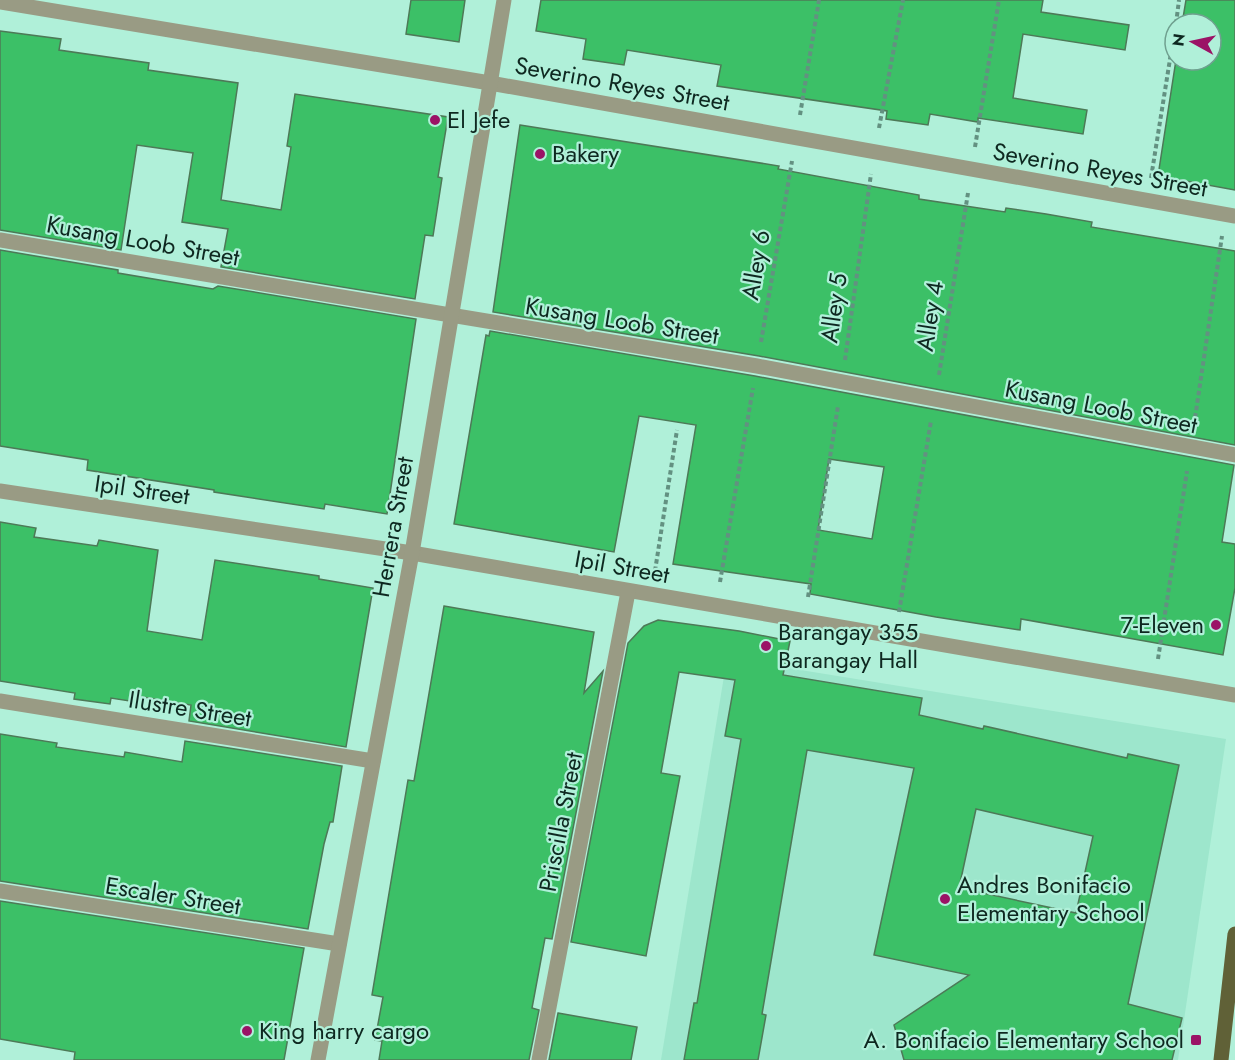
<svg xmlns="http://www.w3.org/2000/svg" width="1235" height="1060" viewBox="0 0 1235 1060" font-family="Jost,sans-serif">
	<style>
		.built { fill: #9de6cc }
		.building { fill: #3cc067; stroke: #4d7957; stroke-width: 1.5; fill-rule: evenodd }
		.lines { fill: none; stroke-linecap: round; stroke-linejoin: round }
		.path { stroke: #639181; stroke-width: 4; stroke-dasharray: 4.5 3; stroke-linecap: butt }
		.service { stroke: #999b84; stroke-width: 15 }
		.minor { stroke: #999b84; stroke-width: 15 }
		.primary { stroke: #606137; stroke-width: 15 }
		.poi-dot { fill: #9b1366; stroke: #b0f0d9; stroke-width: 2 }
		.labels { text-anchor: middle; stroke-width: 4.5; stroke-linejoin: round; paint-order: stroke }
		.street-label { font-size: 24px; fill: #0e2820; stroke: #b0f0d9 }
		.poi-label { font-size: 24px; fill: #0e2820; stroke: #b0f0d9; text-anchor: start }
	</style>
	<rect width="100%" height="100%" fill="#b0f0d9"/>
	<path class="built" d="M727 658 1226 739 1178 1060H661Z"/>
	<g class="building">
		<path d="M411 0H465L459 42 406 34Z"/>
		<path d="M541 0H1043L1041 12 1129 25 1125 50 1023 34 1013 98 1087 110 1083 134 978 118V122L930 114 928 125 886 119 887 111 717 86 721 65 627 50 624 65 583 59 586 39 536 31Z"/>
		<path d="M1186 0H1235V190L1158 176 1176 60H1211V24H1182Z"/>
		<path d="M0 31 61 39 59 50 149 63 148 70 238 83 221 200 281 210 291 147 287 146 295 94 448 117 438 177 442 178 433 236 425 235 415 299 221 267 228 229 182 222 193 153 137 145 121 250 0 230Z"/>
		<path d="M520 125 779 166 778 169 919 195V199L1005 212 1006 208 1046 214 1092 222 1091 227 1235 251V445L759 356 493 312Z"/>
		<path d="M0 250 118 270V273L213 289 218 286 416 319 387 514 325 504 324 509 214 492V490L87 470 88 460 0 446Z"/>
		<path d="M490 331 755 376 1234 465 1222 542 1235 544V588L1223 655 1021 619 1020 630 936 617 810 594 811 584 673 564 696 425 639 416 614 552 454 524 486 335 489 336ZM829 459 884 467 872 539 818 530Z"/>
		<path d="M0 522 36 528 34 537 97 546 99 540 158 550 147 631 202 640 215 560 319 576V579L373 588 346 747 189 721 191 705 137 696 136 702 111 698 110 704 74 699 75 693 0 681Z"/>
		<path d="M444 606 594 632 584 693 603 671 552 939 545 938 532 1008 539 1010 529 1060H379L382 1041 375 1040 383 997 372 995 408 780 414 781Z"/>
		<path d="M658 620 739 631 790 641 783 675 922 698 919 715 983 729 984 726 1127 758 1128 754 1179 765 1128 1004 1182 1018 1172 1060H904L894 1025 969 975 874 955 914 768 807 750 762 1014 766 1015 758 1060H684L694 1003H697L741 739 725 736 735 680 679 672 661 773 680 776 646 956 571 942 628 643 644 626ZM976 809 1093 836 1076 913 959 888Z"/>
		<path d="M0 734 57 743 56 747 124 757 125 752 182 762 185 741 342 766 333 822H330L324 844 308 929 0 881Z"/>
		<path d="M0 901 304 948 284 1060H74L75 1052 0 1039Z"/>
		<path d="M558 1013 637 1027 631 1060H549Z"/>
	</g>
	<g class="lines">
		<g class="path">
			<path d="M1176 24 1179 0"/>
			<path d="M800 115 819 0"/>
			<path d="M879 128 903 0"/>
			<path d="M975 147 999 0"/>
			<path d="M1151 178 1175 28"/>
			<path d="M761 342 792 161"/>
			<path d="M845 360 871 174"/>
			<path d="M939 375 968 193"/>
			<path d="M1194 425 1222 236"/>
			<path d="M655 571 677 430"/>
			<path d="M720 582 753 388"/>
			<path d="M808 597 838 406"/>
			<path d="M899 612 931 421"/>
			<path d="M1158 659 1187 471"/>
		</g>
		<path class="service" d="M0 240 757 366 1235 455"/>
		<g class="minor">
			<path d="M0 2 490 83 1235 216"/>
			<path d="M0 491 412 553 1235 695"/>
			<path d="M0 701 373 761"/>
			<path d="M0 891 339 944"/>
			<path d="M318 1060 412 553 504 0"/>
			<path d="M539 1060 628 592"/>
		</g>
		<path class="primary" d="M1221 1060 1235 934"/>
	</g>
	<g class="poi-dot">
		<circle cx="435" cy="120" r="6"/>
		<circle cx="540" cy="154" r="6"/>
		<circle cx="1216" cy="625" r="6"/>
		<circle cx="766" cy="646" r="6"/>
		<circle cx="945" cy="899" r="6"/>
		<circle cx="247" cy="1031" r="6"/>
		<rect x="1190" y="1034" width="12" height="12" rx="3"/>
	</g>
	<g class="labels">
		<g class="street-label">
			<text transform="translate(622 84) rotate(10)" y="8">Severino Reyes Street</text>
			<text transform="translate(1100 170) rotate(10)" y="8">Severino Reyes Street</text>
			<text transform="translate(143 241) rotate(10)" y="8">Kusang Loob Street</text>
			<text transform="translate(756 265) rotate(-80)" y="8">Alley 6</text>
			<text transform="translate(834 308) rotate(-82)" y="8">Alley 5</text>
			<text transform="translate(930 316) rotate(-81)" y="8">Alley 4</text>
			<text transform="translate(622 321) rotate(9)" y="8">Kusang Loob Street</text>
			<text transform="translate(1101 407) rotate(11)" y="8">Kusang Loob Street</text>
			<text transform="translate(142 490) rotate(8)" y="8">Ipil Street</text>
			<text transform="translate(393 527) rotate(-80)" y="8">Herrera Street</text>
			<text transform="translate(622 567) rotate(10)" y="8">Ipil Street</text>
			<text transform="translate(190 709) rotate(9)" y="8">Ilustre Street</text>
			<text transform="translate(561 822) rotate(-79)" y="8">Priscilla Street</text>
			<text transform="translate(173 896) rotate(9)" y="8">Escaler Street</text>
		</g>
		<g class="poi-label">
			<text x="447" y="128">El Jefe</text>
			<text x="552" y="162">Bakery</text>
			<text x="1204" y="633" text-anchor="end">7-Eleven</text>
			<text x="778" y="640">Barangay 355<tspan x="778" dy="28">Barangay Hall</tspan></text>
			<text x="957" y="893">Andres Bonifacio<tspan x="957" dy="28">Elementary School</tspan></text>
			<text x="259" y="1039">King harry cargo</text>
			<text x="1184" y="1048" text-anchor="end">A. Bonifacio Elementary School</text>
		</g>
	</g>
	<g transform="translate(1193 42) rotate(278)"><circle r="28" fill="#b0f0d9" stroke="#6fa08f" stroke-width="1.5"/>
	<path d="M0-4.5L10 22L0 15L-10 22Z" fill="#9b1366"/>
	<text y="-9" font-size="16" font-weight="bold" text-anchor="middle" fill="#0e2820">N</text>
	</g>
</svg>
